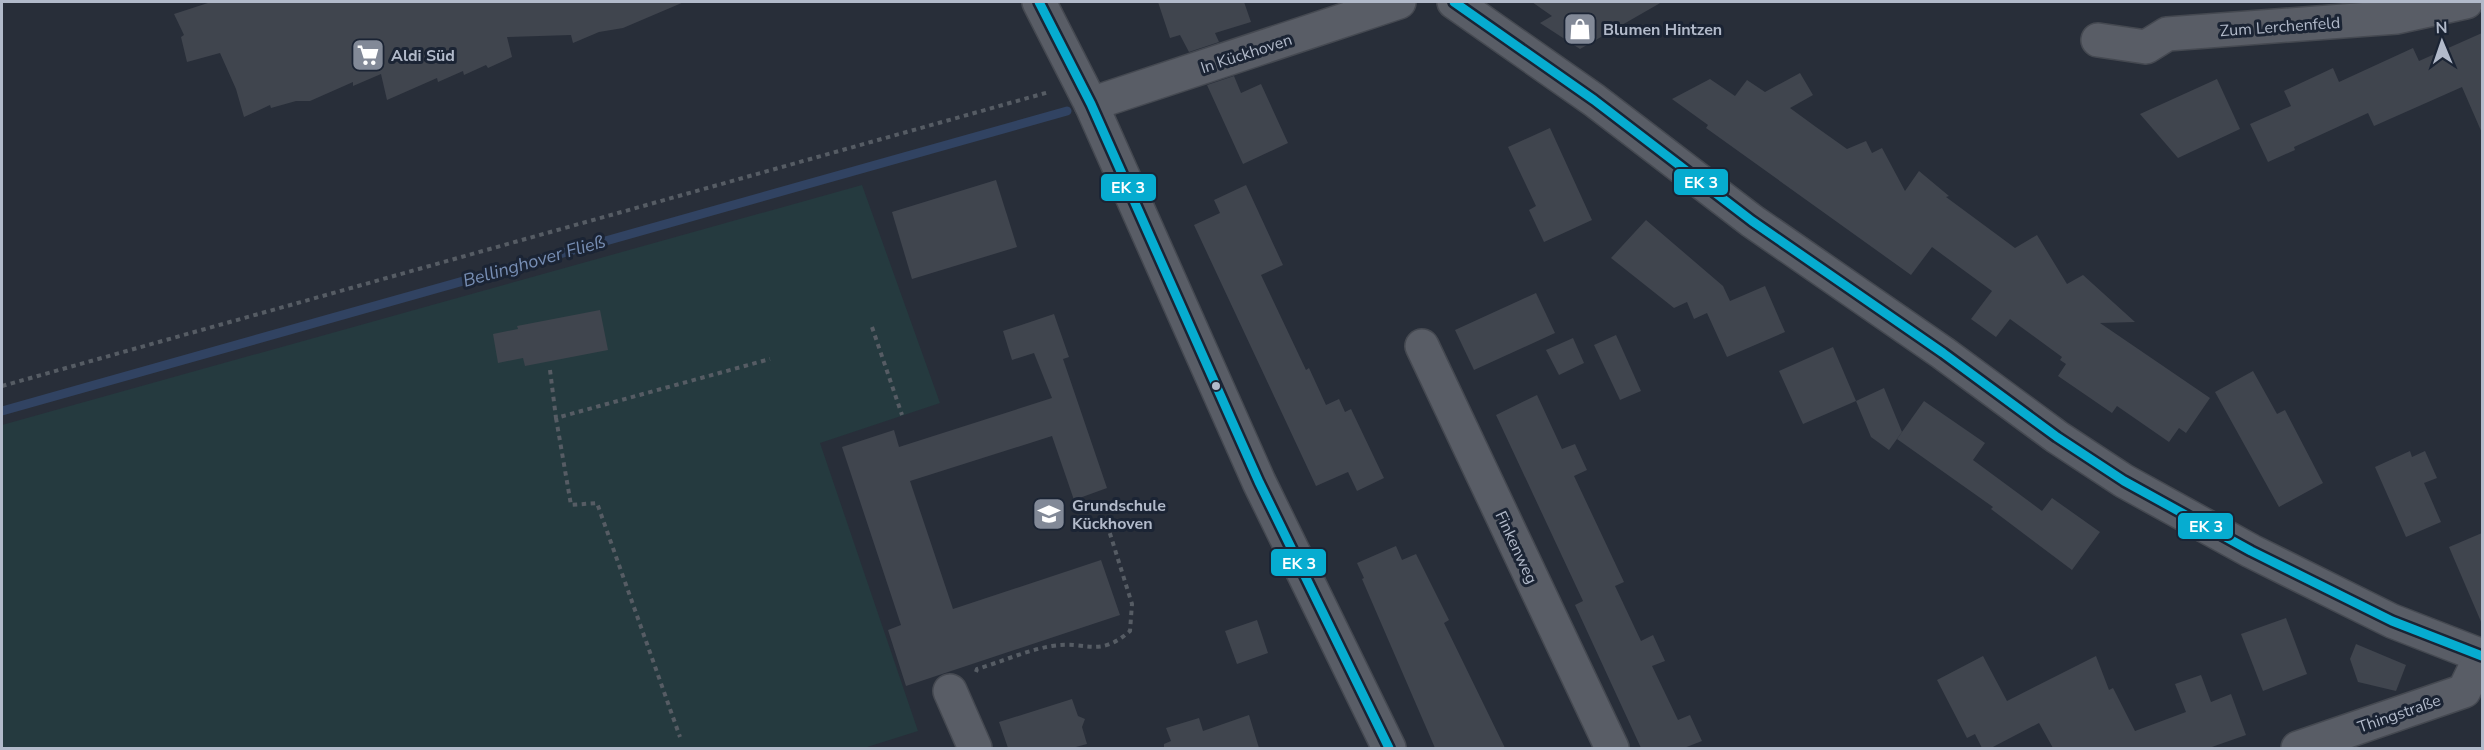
<svg xmlns="http://www.w3.org/2000/svg" width="2484" height="750" viewBox="0 0 2484 750" font-family="'Nunito Sans',sans-serif">
	<style>
		.green { fill: #253a3f }
		.lines { fill: none; stroke-linecap: round; stroke-linejoin: round }
		.stream { stroke: #314362; stroke-width: 9 }
		.building { fill: #40454e }
		.minor-casing { stroke: #454951; stroke-width: 36 }
		.path { stroke: #565c64; stroke-width: 4; stroke-dasharray: 4.5 4.5; stroke-linecap: butt }
		.minor { stroke: #595d66; stroke-width: 33 }
		.bus-1-casing { stroke: #1b2434; stroke-width: 14 }
		.bus-1 { stroke: #06acd0; stroke-width: 9 }
		.bus-dot { fill: #b2baca; stroke: #1b2434; stroke-width: 2 }
		.labels { text-anchor: middle; stroke-width: 6; stroke-linejoin: round; paint-order: stroke }
		.street-label { font-size: 16px; fill: #b2baca; stroke: #1b2434 }
		.poi-label { font-size: 16px; font-weight: bold; fill: #b2baca; stroke: #1b2434; text-anchor: start }
		.water-label { font-size: 18px; font-style: italic; fill: #778eb4; stroke: #1b2434 }
		.line-badge { stroke: #1b2434; stroke-width: 2 }
		.badge-label { font-size: 16px; text-anchor: middle; font-weight: bold; fill: #fff }
	</style>
	<rect width="100%" height="100%" fill="#282e39"/>
	<path class="green" d="M862 185 940 403 820 443 918 731 864 748H2V425Z"/>
	<g class="lines">
		<path class="stream" d="M2 411 1067 111"/>
	</g>
	<g class="building">
		<path d="M211 2H684L623 28 599 32 573 43 571 35 507 37 512 57 488 68 486 65 464 75 463 71 438 82 437 78 387 100 381 74 353 86V82L310 101H296L271 108 270 105 244 117 236 89 220 53 187 62 181 37 184 35 174 14Z"/>
		<path d="M1158 2H1244L1251 22 1215 33 1219 42 1189 52 1180 35 1170 38Z"/>
		<path d="M1532 2H1662L1580 49 1540 23 1552 16Z"/>
		<path d="M2482 33V133L2462 87 2374 126 2368 113 2294 147 2295 150 2268 162 2250 124 2291 106 2284 91 2333 68 2339 82 2413 48 2419 61Z"/>
		<path d="M1800 73 1813 95 1790 108 1816 127 1847 149 1866 141 1872 153 1882 148 1905 191 1919 171 1949 196 1946 197 2015 248 2037 235 2067 284 2083 275 2135 322 2100 323 2210 398 2186 433 2179 428 2169 442 2117 406 2112 413 2058 376 2066 364 2060 360 2062 357 2010 319 1996 337 1971 319 1992 291 1932 247 1911 275 1706 128 1708 125 1672 99 1710 79 1735 96 1747 80 1765 92Z"/>
		<path d="M1234 76 1241 93 1261 84 1288 143 1243 164 1207 85Z"/>
		<path d="M2217 79 2240 129 2178 158 2140 114Z"/>
		<path d="M1550 128 1592 220 1544 242 1529 210 1536 206 1508 147Z"/>
		<path d="M996 180 1017 247 912 279 892 212Z"/>
		<path d="M1246 185 1283 265 1261 275 1306 370 1309 368 1326 405 1339 399 1345 412 1351 409 1384 478 1357 491 1348 472 1316 486 1194 225 1220 213 1214 200Z"/>
		<path d="M1646 220 1723 286 1730 301 1765 286 1785 332 1727 357 1707 313 1694 319 1687 302 1674 308 1611 258Z"/>
		<path d="M1536 293 1555 333 1474 370 1455 330Z"/>
		<path d="M600 310 608 350 525 366 523 358 498 363 493 334 518 329 517 326Z"/>
		<path d="M1054 314 1069 357 1063 359 1107 488 1074 500 1052 436 910 481 953 609 1101 560 1120 615 906 686 888 630 901 625 842 447 894 430 899 447 1052 398 1034 353 1012 360 1003 331Z"/>
		<path d="M1616 335 1641 391 1620 400 1594 345Z"/>
		<path d="M1573 338 1584 363 1559 375 1546 350Z"/>
		<path d="M1833 347 1856 401 1884 388 1902 432 1889 450 1871 437 1856 401 1803 424 1779 371Z"/>
		<path d="M2253 371 2277 414 2285 410 2323 483 2279 507 2215 392Z"/>
		<path d="M1537 395 1562 449 1575 444 1587 470 1574 476 1624 582 1615 586 1641 641 1653 635 1665 661 1652 666 1678 720 1690 715 1702 741 1684 748H1641L1575 605 1583 601 1496 415Z"/>
		<path d="M1924 401 1985 443 1973 460 2042 511 2052 498 2100 532 2072 570 1991 509 1993 507 1897 439Z"/>
		<path d="M2410 451 2412 457 2425 451 2437 478 2424 483 2441 522 2406 537 2375 467Z"/>
		<path d="M2482 533V624L2449 547Z"/>
		<path d="M1396 546 1402 560 1416 554 1449 620 1444 623 1505 748H1435L1362 579 1364 578 1357 563Z"/>
		<path d="M2286 618 2307 674 2263 691 2241 634Z"/>
		<path d="M1257 620 1268 653 1237 664 1225 631Z"/>
		<path d="M2356 644 2406 665 2396 691 2358 682 2350 659Z"/>
		<path d="M1983 656 2007 701 2096 656 2109 690 2113 688 2135 731 2186 712 2175 684 2201 675 2211 702 2231 694 2246 735 2209 748H2053L2039 723 1991 748H1982L1975 734 1967 738 1937 680Z"/>
		<path d="M1072 699 1078 716 1085 719 1082 727 1087 744 1072 748H1008L999 722Z"/>
		<path d="M1249 715 1259 748H1164V744L1171 741 1166 728 1199 718 1203 731Z"/>
	</g>
	<g class="lines">
		<defs>
			<g id="minor">
				<path d="M1039 2 1091 104 1259 482 1389 748"/>
				<path d="M1454 2 1594 100 1752 221 1943 353 2057 437 2124 481 2251 551 2392 621 2482 656"/>
				<path d="M2098 40 2146 47 2167 34 2397 17 2466 2"/>
				<path d="M1091 104 1399 2"/>
				<path d="M1422 346 1612 748"/>
				<path d="M950 691 975 748"/>
				<path d="M2298 748 2464 691 2481 656"/>
			</g>
		</defs>
		<use href="#minor" class="minor-casing"/>
		<g class="path">
			<path d="M872 327 902 415"/>
			<path d="M550 370 556 418 770 359"/>
			<path d="M2 386 1049 92"/>
			<path d="M556 418 571 505 597 503 680 737"/>
			<path d="M976 672 977 669C1001 662 1027 650 1052 646 1086 640 1098 659 1130 631L1132 604 1107 524"/>
		</g>
		<use href="#minor" class="minor"/>
		<defs>
			<g id="bus-1">
				<path d="M1039 2 1091 104 1259 482 1389 748"/>
				<path d="M1454 2 1594 100 1752 221 1943 353 2057 437 2124 481 2251 551 2392 621 2482 656"/>
			</g>
		</defs>
		<use href="#bus-1" class="bus-1-casing"/>
		<use href="#bus-1" class="bus-1"/>
	</g>
	<defs>
		<symbol id="shop-square" viewBox="-11 -11 22 22"><rect x="-9" y="-9" width="18" height="18" rx="4" fill="#828997" stroke="#1b2434"/><path d="M-5-2.5h2.3a2.7 3.5 0 0 1 5.4 0H5L5.5 6h-11ZM-1.5-2.5h3a1.5 2.3 0 0 0-3 0Z" fill="#fff"/></symbol>
		<symbol id="supermarket-square" viewBox="-11 -11 22 22"><rect x="-9" y="-9" width="18" height="18" rx="4" fill="#828997" stroke="#1b2434"/><path d="M-6-5.5h2.5l.6 2H6L4.5 2H-2.5L-4.4-4H-6ZM-1.5 3.2a1.3 1.3 0 1 0 .1 0ZM3 3.2a1.3 1.3 0 1 0 .1 0Z" fill="#fff"/></symbol>
		<symbol id="school-square" viewBox="-11 -11 22 22"><rect x="-9" y="-9" width="18" height="18" rx="4" fill="#828997" stroke="#1b2434"/><path d="M0-5L7-2L0 1L-7-2ZM-4 1L0 2.5L4 1V4Q0 6-4 4Z" fill="#fff"/></symbol>
	</defs>
	<g fill-rule="evenodd">
		<use href="#shop-square" x="1561" y="10" width="38" height="38"/>
		<use href="#supermarket-square" x="349" y="36" width="38" height="38"/>
		<use href="#school-square" x="1030" y="495" width="38" height="38"/>
	</g>
	<circle class="bus-dot" cx="1216" cy="386" r="5"/>
	<g class="labels">
		<g class="street-label">
			<text transform="translate(2280 26) rotate(-4)" y="6">Zum Lerchenfeld</text>
			<text transform="translate(1246 53) rotate(-18)" y="6">In Kückhoven</text>
			<text transform="translate(1517 547) rotate(65)" y="6">Finkenweg</text>
			<text transform="translate(2399 713) rotate(-19)" y="6">Thingstraße</text>
		</g>
		<g class="poi-label">
			<text x="1603" y="35">Blumen Hintzen</text>
			<text x="391" y="61">Aldi Süd</text>
			<text x="1072" y="511">Grundschule<tspan x="1072" dy="18">Kückhoven</tspan></text>
		</g>
		<g class="water-label">
			<text transform="translate(534 261) rotate(-16)" y="6">Bellinghover Fließ</text>
		</g>
	</g>
	<g class="line-badge">
		<rect x="1673" y="168" width="56" height="28" rx="6" fill="#06acd0"/>
		<rect x="1100" y="173" width="57" height="29" rx="6" fill="#06acd0"/>
		<rect x="2177" y="512" width="57" height="28" rx="6" fill="#06acd0"/>
		<rect x="1270" y="548" width="57" height="29" rx="6" fill="#06acd0"/>
	</g>
	<g class="badge-label">
		<text x="1701" y="188">EK 3</text>
		<text x="1128" y="193">EK 3</text>
		<text x="2206" y="532">EK 3</text>
		<text x="1299" y="569">EK 3</text>
	</g>
	<rect width="2484" height="750" fill="none" stroke="#b2baca" stroke-width="6"/>
	<g transform="translate(2442 42) rotate(358)" stroke="#1b2434" stroke-width="4.5" paint-order="stroke">
	<path d="M0-4.5L10 22L0 15L-10 22Z" fill="#b2baca"/>
	<text y="-9" font-size="16" font-weight="bold" text-anchor="middle" fill="#b2baca">N</text>
	</g>
</svg>
